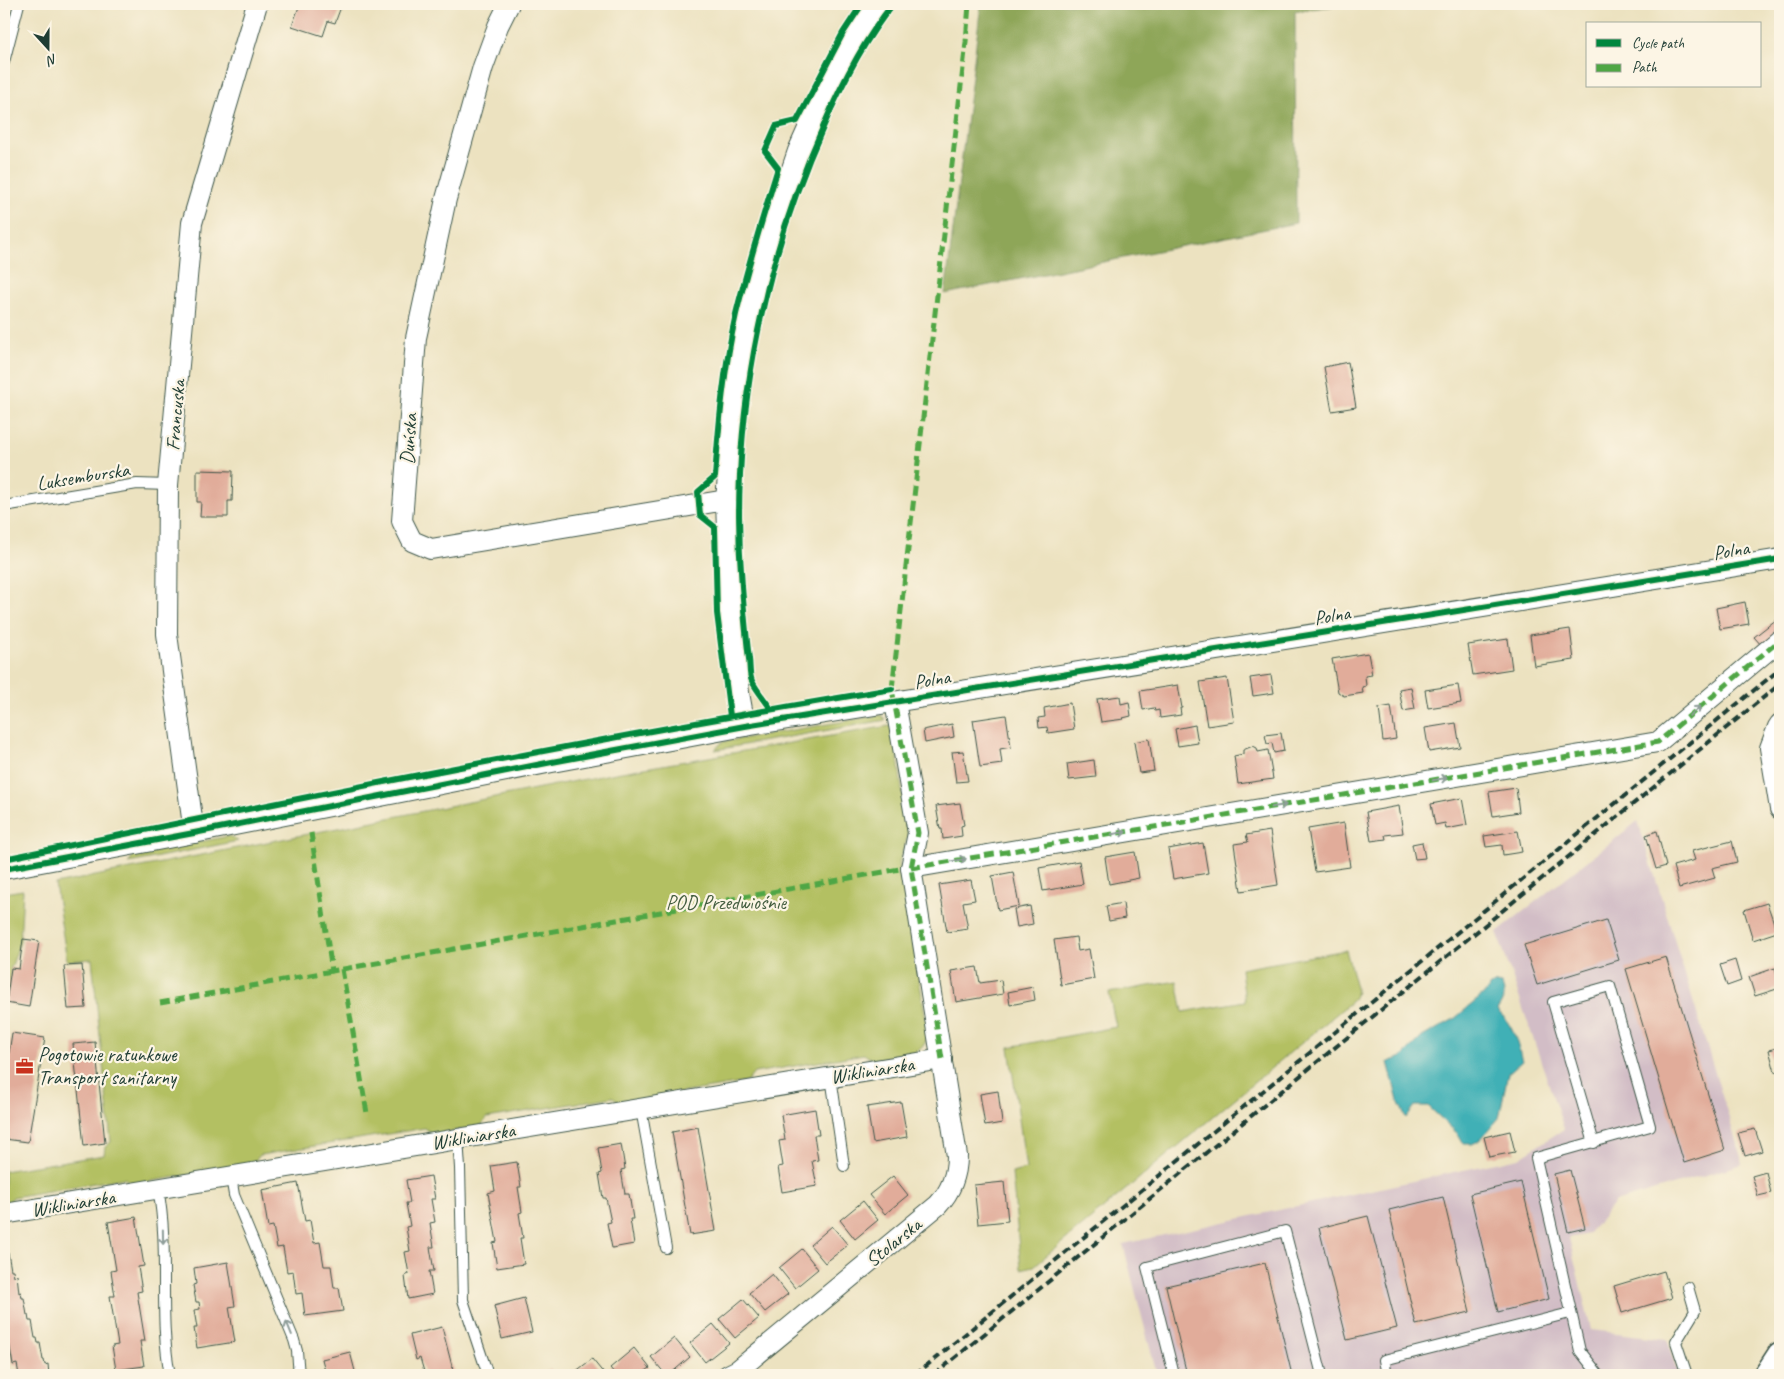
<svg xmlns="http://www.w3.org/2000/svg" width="1784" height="1379" viewBox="0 0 1784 1379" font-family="Caveat,sans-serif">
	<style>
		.industrial { fill: #d2bdc6 }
		.green { fill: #b3c062; stroke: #697e4b }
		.forest { fill: #8ea658; stroke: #567246 }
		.water { fill: #3fb0b6; stroke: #2f7675 }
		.building { fill: #e1ac9a }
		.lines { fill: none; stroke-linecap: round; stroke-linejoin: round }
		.service-casing { stroke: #3e5649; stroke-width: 12 }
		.minor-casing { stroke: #3e5649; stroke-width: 22 }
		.tertiary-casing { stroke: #3e5649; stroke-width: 28 }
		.service { stroke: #fff; stroke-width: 10 }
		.minor { stroke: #fff; stroke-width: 20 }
		.tertiary { stroke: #fff; stroke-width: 25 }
		.rail { stroke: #1f3d34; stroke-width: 4; stroke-dasharray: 8 4; stroke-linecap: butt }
		.quiet { stroke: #4fa644; stroke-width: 5; stroke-dasharray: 10 5; stroke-linecap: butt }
		.cycleway-casing { stroke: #fcf5e5; stroke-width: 9 }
		.cycleway { stroke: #00873e; stroke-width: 6 }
		.oneway { stroke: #8f9e9a }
		.labels { text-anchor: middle; stroke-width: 4.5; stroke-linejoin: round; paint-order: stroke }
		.street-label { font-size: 20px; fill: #1f3d34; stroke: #fcf5e5 }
		.park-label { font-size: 20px; fill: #445e40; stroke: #fcf5e5 }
		.poi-label { font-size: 20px; fill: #1f3d34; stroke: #fcf5e5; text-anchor: start }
	</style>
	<rect width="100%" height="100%" fill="#fcf5e5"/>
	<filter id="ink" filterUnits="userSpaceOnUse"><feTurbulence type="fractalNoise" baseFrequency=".02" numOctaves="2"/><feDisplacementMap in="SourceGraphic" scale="10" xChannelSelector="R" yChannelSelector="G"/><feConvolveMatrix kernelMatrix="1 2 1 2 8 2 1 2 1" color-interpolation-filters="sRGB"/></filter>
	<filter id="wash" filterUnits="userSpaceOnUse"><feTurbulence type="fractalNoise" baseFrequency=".0096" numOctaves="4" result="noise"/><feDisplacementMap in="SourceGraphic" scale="20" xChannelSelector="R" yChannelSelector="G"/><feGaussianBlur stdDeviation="1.12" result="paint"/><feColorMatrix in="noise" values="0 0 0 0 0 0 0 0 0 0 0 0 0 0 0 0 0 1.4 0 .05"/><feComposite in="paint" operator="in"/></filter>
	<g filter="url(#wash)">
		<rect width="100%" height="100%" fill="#ece2c0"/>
		<path class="industrial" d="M1638 821 1743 1164 1615 1202 1588 1234 1569 1238 1591 1330 1667 1339 1678 1375H1157L1123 1244 1519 1158 1564 1129 1497 932Z"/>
		<g class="green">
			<path d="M881 715 886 720 715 750 722 742Z"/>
			<path d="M889 726 894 727 908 836 899 862 928 1031C927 1043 923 1049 912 1054L872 1060 864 1054 754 1073 747 1082 620 1103 613 1097 487 1118 481 1126 433 1135 425 1128 260 1155 252 1165 133 1184 124 1178 13 1197 7 1206H4V1171L104 1155 105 1147 111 1142 92 959 67 961 55 884 616 773Z"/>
			<path d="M229 836 238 841 129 863 133 855Z"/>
			<path d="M23 890 20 942 11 968 8 989 4 988V893Z"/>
			<path d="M1346 950 1357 991 1352 1001 1034 1266 1021 1269 1012 1173 1026 1169 1009 1047 1116 1027 1109 993 1177 981 1183 1012 1245 1001 1241 969Z"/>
		</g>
		<path class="forest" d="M981 4H1352L1295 11 1296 223 945 294Z"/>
		<path class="water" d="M1496 983 1501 984C1507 994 1503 1001 1497 1010 1514 1026 1516 1039 1522 1061L1508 1073 1499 1118 1479 1141 1472 1144H1464L1459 1135 1428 1106H1415L1406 1118 1398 1101 1388 1062 1402 1057 1422 1037 1454 1019 1483 995 1491 986Z"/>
		<g id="blocks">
			<g class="building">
				<path d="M300 4H342L335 23 328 21 323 36 292 26Z"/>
				<path d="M1348 362 1356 407 1332 411 1324 367Z"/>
				<path d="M197 470 233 471 232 501H228V517H200L201 502H197Z"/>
				<path d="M1745 602 1749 624 1720 629 1716 608Z"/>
				<path d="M1777 619 1780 623V631L1762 646 1754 637Z"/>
				<path d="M1570 629 1574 660 1534 666 1530 635Z"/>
				<path d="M1508 639 1512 669 1473 675 1468 645Z"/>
				<path d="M1368 653 1372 675 1365 676 1366 686 1362 687 1363 693 1344 696 1338 692 1332 659Z"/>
				<path d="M1271 675 1274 693 1253 696 1250 678Z"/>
				<path d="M1227 678 1234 722 1207 726 1200 682Z"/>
				<path d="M1178 685 1182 708H1180L1181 715 1160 718 1159 710 1155 711 1154 708 1143 710 1140 691Z"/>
				<path d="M1458 685 1461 703 1428 708 1425 690Z"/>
				<path d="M1411 687 1415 709 1403 711 1399 689Z"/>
				<path d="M1120 696 1121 704 1129 702 1131 716 1123 718 1124 719 1101 722 1097 699Z"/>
				<path d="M1070 703 1074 729 1048 733 1047 727 1039 728 1038 718 1045 717 1044 708Z"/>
				<path d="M1391 706 1396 739 1383 741 1379 708Z"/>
				<path d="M4 707 7 718 4 719Z"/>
				<path d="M1006 715 1011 747 1000 749 1002 764 980 767 973 720Z"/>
				<path d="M1456 723 1460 747 1429 752 1425 728Z"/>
				<path d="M952 724 954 737 925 743 923 730Z"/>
				<path d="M1195 725 1198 743 1178 746 1175 729Z"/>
				<path d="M1281 733 1284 751 1274 753 1272 743 1267 744 1265 735Z"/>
				<path d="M1149 739 1154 771 1139 773 1134 742Z"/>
				<path d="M1253 746 1257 748 1258 752 1268 750 1273 779 1238 784 1234 756 1243 754V750Z"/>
				<path d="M963 751 968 781 956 782 952 752Z"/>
				<path d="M1094 760 1096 777 1069 780 1067 764Z"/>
				<path d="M1516 788 1519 812 1493 816 1489 792Z"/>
				<path d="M1462 798 1467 825 1446 829 1445 823 1435 825 1431 804Z"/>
				<path d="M960 803 964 825 961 826 962 836 943 839 942 829H940L936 806Z"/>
				<path d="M1399 806 1403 833 1385 835 1386 839 1371 841 1366 812Z"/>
				<path d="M1344 823 1350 867 1315 872 1308 829Z"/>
				<path d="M1270 831 1278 885 1241 891 1234 844 1248 842 1246 835Z"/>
				<path d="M1518 831 1522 852 1503 855 1502 845 1486 847 1484 836Z"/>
				<path d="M1657 831 1666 866 1656 869 1646 835Z"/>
				<path d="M1732 841 1737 862 1712 868 1715 878 1679 888 1673 866 1695 860 1692 851Z"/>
				<path d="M1422 842 1425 858 1415 859 1412 844Z"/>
				<path d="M1203 843 1208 873 1173 879 1168 849Z"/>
				<path d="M1135 852 1139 878 1109 884 1105 857Z"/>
				<path d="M1079 861 1083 884 1043 891 1039 868Z"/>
				<path d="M1013 872 1019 906 998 910 992 876Z"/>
				<path d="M971 880 975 900 963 902 968 929 947 932 939 885Z"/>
				<path d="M1123 903 1125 918 1109 921 1106 906Z"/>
				<path d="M1767 903 1777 932 1753 940 1744 910Z"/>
				<path d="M1030 906 1033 924 1017 927 1014 909Z"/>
				<path d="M1606 920 1619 960 1537 985 1524 945Z"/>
				<path d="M1076 937 1078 951 1089 949 1094 979 1061 985 1054 940Z"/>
				<path d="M23 939 39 941 29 1007 6 1003 11 968 19 969Z"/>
				<path d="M1666 957 1725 1150 1684 1163 1626 969Z"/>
				<path d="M1735 960 1741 981 1727 986 1720 965Z"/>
				<path d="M82 965 86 1008 68 1009 64 966Z"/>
				<path d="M977 967 980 983 1001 980 1003 994 956 1002 951 971Z"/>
				<path d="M1775 968 1780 988 1755 996 1749 977Z"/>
				<path d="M1033 987 1035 1000 1010 1005 1008 992Z"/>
				<path d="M12 1033 45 1038 28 1142 4 1139V1086Z"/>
				<path d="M95 1042 105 1143 84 1146 73 1044Z"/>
				<path d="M1780 1047V1071L1775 1072 1769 1050Z"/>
				<path d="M998 1091 1002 1123 985 1126 980 1094Z"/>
				<path d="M901 1102 907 1137 873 1143 867 1107Z"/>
				<path d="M815 1109 819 1135H814L818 1160 812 1161 817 1186 782 1192 778 1167 783 1166 779 1141 785 1140 781 1115Z"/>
				<path d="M698 1127 716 1231 690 1235 672 1132Z"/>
				<path d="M1755 1129 1762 1151 1745 1156 1738 1133Z"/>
				<path d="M1510 1131 1515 1152 1489 1157 1484 1137Z"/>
				<path d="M621 1144 625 1169 621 1170 625 1194H629L633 1219H630L634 1244 612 1248 607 1223 611 1222 606 1198H603L599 1174 602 1173 598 1148Z"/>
				<path d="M517 1162 521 1187H518L522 1212 519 1213 523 1238H520L524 1264 497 1268 493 1243 497 1242 488 1193 495 1191 491 1166Z"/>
				<path d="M1570 1170 1585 1228 1568 1232 1554 1174Z"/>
				<path d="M1766 1172 1771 1193 1758 1196 1752 1176Z"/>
				<path d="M431 1176 435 1199H431L435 1222 430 1223 434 1247H430L434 1271H429L433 1294 408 1299 405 1276 409 1274 405 1252 410 1251 406 1227 410 1226 406 1203H410L406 1180Z"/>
				<path d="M893 1176 908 1195 885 1214 869 1195Z"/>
				<path d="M1004 1182 1008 1221 978 1224 974 1185Z"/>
				<path d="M1521 1182 1549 1299 1498 1312 1470 1194Z"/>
				<path d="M298 1183 305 1221 310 1220 314 1243 320 1242 324 1266H331L334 1288H339L343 1311 305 1316 302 1293 296 1294 293 1271 287 1272 283 1247 277 1248 273 1226 268 1227 262 1190Z"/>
				<path d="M1443 1197 1470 1312 1416 1325 1389 1210Z"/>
				<path d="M863 1201 878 1220 855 1239 840 1220Z"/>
				<path d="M1368 1216 1397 1328 1347 1340 1319 1228Z"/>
				<path d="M136 1217 144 1266 138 1267 142 1291 137 1292 145 1341H140L144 1366 116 1370 112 1346 118 1345 110 1296H115L111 1271 116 1270 108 1222Z"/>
				<path d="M832 1226 848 1245 825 1263 810 1245Z"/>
				<path d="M4 1246 6 1253H8L11 1270H13L14 1276 17 1275 19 1293 21 1292 22 1298H24L27 1315H28L29 1321H32L35 1338H37L38 1343H40L43 1360H44L45 1365 48 1364 49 1375H19L17 1364 13 1365 9 1342 4 1343Z"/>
				<path d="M802 1249 818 1269 795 1288 779 1268Z"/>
				<path d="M228 1262 235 1306 229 1307 235 1342 197 1348 194 1328H197L194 1310 200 1309 199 1302H196L193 1285 196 1284 194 1268Z"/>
				<path d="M1265 1263 1292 1375H1187L1166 1286Z"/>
				<path d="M1664 1271 1672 1298 1622 1313 1614 1286Z"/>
				<path d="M772 1274 788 1294 765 1312 749 1293Z"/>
				<path d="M524 1298 532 1332 502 1339 494 1306Z"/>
				<path d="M743 1299 759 1318 735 1338 719 1319Z"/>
				<path d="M713 1324 729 1343 705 1362 690 1343Z"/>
				<path d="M442 1327 454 1374 458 1373V1375H425L420 1358 416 1360 410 1335Z"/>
				<path d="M674 1338 690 1357 669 1375H666L651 1357Z"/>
				<path d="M634 1348 650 1368 640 1375H616L610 1368Z"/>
				<path d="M350 1352 356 1375H326L322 1359Z"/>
				<path d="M592 1359 605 1375H571Z"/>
				<path d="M550 1369 555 1375H543Z"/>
				<path d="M1427 1372 1428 1375H1416Z"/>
			</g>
		</g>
	</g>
	<g filter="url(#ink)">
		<use href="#blocks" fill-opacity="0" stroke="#3e5649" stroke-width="1"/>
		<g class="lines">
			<defs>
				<g id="service">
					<path d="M4 62 19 4"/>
					<path d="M4 506 137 484 168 485"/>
					<path d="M831 1077 844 1166"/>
					<path d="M641 1109 666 1248"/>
					<path d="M458 1138 460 1168 463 1300 488 1375"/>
					<path d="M1594 1143 1553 1002 1610 986 1650 1126 1536 1158 1580 1351 1599 1375"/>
					<path d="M231 1177 234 1195 294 1340 297 1351 299 1375"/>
					<path d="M158 1189C170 1250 158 1314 170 1375"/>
					<path d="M1174 1375 1147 1267 1285 1231 1322 1375"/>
					<path d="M1387 1375 1384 1360 1570 1313"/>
					<path d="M1687 1375 1676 1342 1695 1311 1688 1287"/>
				</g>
				<g id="minor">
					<path d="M509 4 498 26 483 67 446 199 416 338 402 521 412 541 431 549 726 500"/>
					<path d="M1780 724 1778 727 1770 748 1780 809"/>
					<path d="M745 726 739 693 729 593 726 500 734 404 748 316 771 231 798 151 829 82 877 4"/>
					<path d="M194 833 167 634 168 485 192 223 257 4"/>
					<path d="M911 868 1658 742 1780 640"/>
					<path d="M4 869 194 833 552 762 745 726 1780 559"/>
					<path d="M4 1214 942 1059"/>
					<path d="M728 1375 738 1370 938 1205C951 1191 957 1175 957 1156L911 868 918 833 895 702"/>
				</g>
				<path id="tertiary" d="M1767 1375 1780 1355"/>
			</defs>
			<use href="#service" class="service-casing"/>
			<use href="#minor" class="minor-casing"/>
			<use href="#tertiary" class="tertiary-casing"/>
			<use href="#service" class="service"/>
			<use href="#minor" class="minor"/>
			<use href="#tertiary" class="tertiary"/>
			<g class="rail">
				<path d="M915 1375 1780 669"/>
				<path d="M934 1375 1780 684"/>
			</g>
			<g class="quiet">
				<path d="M311 833 332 971 900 869"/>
				<path d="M911 868 1658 742 1780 640"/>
				<path d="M342 969 367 1113"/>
				<path d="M160 1003 332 971"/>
				<path d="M942 1059 911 868 918 833 892 689 966 42 969 4"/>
			</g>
			<defs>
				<g id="cycleway">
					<path d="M771 709C765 700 757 691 752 681 749 675 750 665 749 659 746 635 744 611 742 587 729 431 760 268 824 125 842 83 864 40 893 4"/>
					<path d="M730 716 717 613 715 527 700 515 698 492 715 477C719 423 724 367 736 314 748 265 763 216 778 168L765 151 776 126 797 121 843 33 862 4"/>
					<path d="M4 859C299 798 595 738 892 689"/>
					<path d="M4 869 194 833 552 762 745 726 1780 559"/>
				</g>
			</defs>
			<use href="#cycleway" class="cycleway-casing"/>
			<use href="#cycleway" class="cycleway"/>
		</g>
		<defs><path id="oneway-shaft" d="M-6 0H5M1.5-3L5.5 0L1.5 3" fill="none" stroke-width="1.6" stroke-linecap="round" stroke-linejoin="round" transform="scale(1.25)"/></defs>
		<g class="oneway">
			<use href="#oneway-shaft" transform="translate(1695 711) rotate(-40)"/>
			<use href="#oneway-shaft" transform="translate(1440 779) rotate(-10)"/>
			<use href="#oneway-shaft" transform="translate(1279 806) rotate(-10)"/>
			<use href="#oneway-shaft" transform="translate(1119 833) rotate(-10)"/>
			<use href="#oneway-shaft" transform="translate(959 860) rotate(-10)"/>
			<use href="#oneway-shaft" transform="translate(163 1237) rotate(89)"/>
			<use href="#oneway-shaft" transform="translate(289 1328) rotate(-112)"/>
		</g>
	</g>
	<defs>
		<symbol id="office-bare" viewBox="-9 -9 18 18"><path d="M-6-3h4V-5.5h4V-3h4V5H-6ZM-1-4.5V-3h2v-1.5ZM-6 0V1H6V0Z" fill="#c8321e" stroke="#fcf5e5" stroke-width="2.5" paint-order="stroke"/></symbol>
	</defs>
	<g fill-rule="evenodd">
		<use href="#office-bare" x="12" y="1054" width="25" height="25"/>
	</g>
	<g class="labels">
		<g class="street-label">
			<text transform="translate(175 415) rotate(-85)" y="7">Francuska</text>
			<text transform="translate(408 439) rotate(-86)" y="7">Duńska</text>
			<text transform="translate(83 476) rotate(-9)" y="7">Luksemburska</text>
			<text transform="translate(1731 550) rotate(-9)" y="7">Polna</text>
			<text transform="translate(1332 615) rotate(-9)" y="7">Polna</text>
			<text transform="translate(932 679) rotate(-9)" y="7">Polna</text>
			<text transform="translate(872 1070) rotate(-9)" y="7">Wikliniarska</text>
			<text transform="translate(473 1136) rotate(-9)" y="7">Wikliniarska</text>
			<text transform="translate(73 1203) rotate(-9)" y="7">Wikliniarska</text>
			<text transform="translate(893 1242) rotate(-39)" y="7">Stolarska</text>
		</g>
		<g class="park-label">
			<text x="726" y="909">POD Przedwiośnie</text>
		</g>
		<g class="poi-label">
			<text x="38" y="1061">Pogotowie ratunkowe<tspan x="38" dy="23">Transport sanitarny</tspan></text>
		</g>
	</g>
	<rect width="1784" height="1379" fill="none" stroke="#fcf5e5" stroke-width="20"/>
	<rect x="1586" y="22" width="175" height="65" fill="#fcf5e5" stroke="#a4ab9e"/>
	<rect x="1596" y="39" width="25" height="8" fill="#00873e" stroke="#a4ab9e"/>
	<text x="1632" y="48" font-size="15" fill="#1f3d34">Cycle path</text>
	<rect x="1596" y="64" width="25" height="8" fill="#4fa644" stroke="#a4ab9e"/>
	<text x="1632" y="72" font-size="15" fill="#1f3d34">Path</text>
	<g transform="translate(48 48) rotate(159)" stroke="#fcf5e5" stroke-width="4" paint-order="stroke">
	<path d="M0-4L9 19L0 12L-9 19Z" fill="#1f3d34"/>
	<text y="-8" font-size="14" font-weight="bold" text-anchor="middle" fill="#1f3d34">N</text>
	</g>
</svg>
